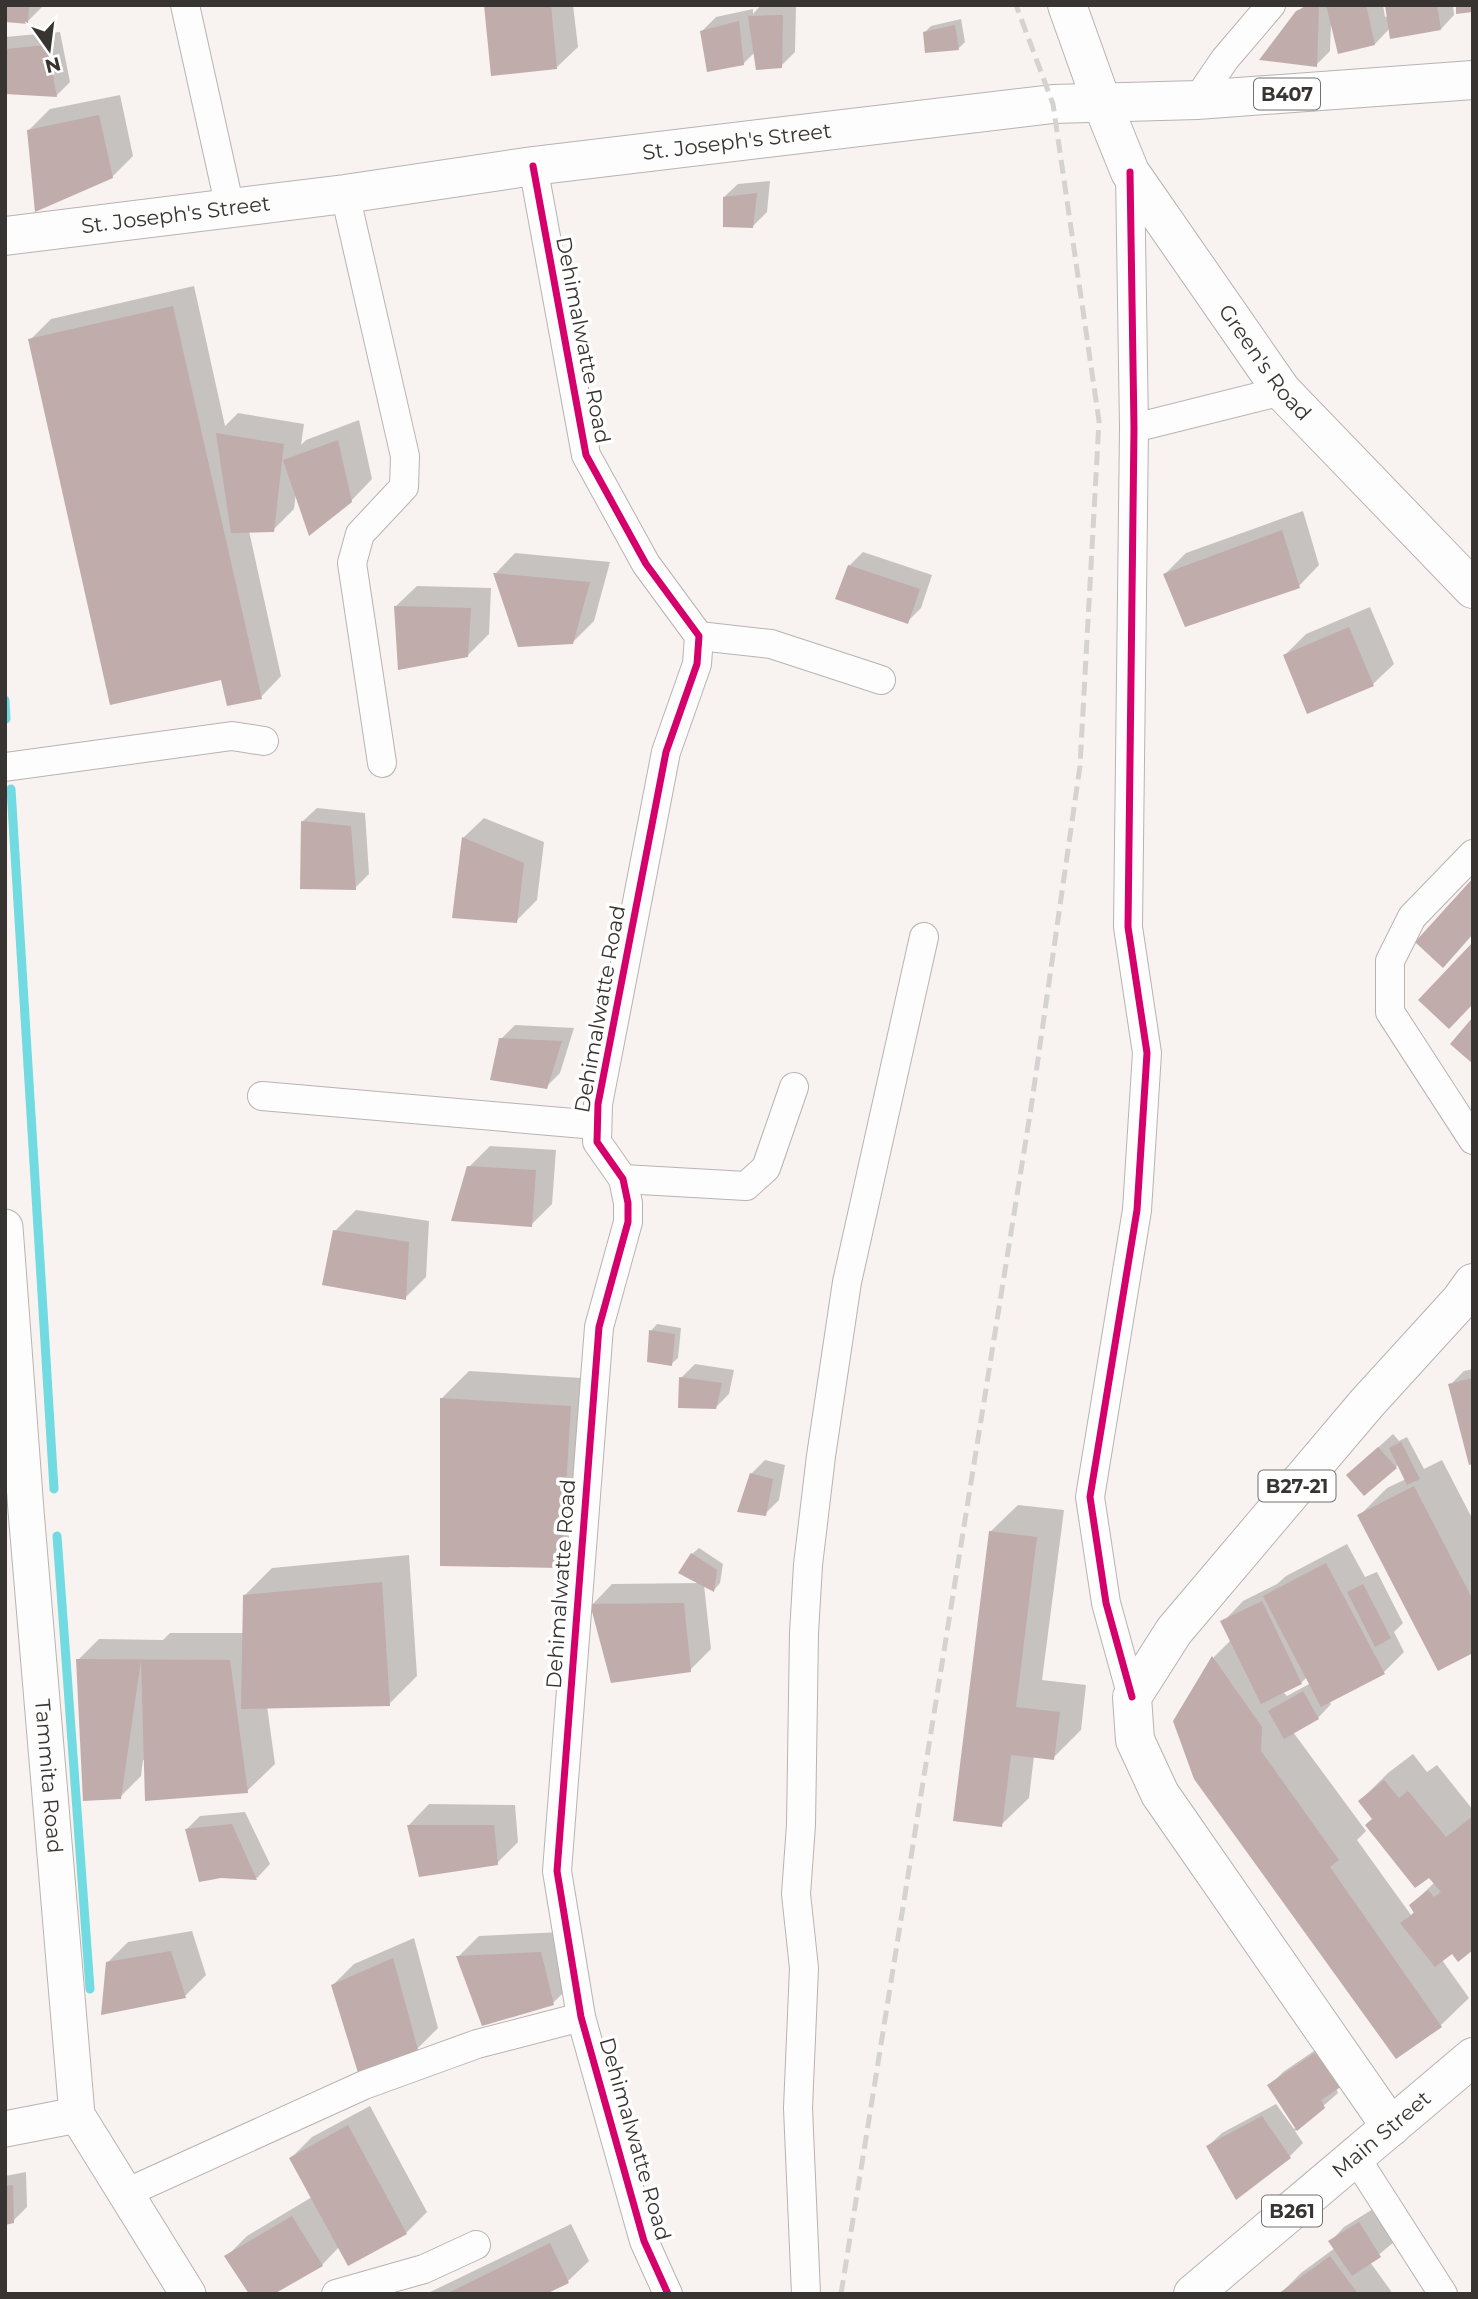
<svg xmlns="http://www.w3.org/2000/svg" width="1478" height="2299" viewBox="0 0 1478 2299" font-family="Montserrat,sans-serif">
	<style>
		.shadow { fill: #0003; fill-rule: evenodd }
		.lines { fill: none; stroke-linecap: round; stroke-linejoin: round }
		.stream { stroke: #72dae1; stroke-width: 9 }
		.building { fill: #c0acaa }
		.minor-casing { stroke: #b7b3b1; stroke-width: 30 }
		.tertiary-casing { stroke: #b7b3b1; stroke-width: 37 }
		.secondary-casing { stroke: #b7b3b1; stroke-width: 40 }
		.primary-casing { stroke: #b7b3b1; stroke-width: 40 }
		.minor { stroke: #fefdfd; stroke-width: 28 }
		.tertiary { stroke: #fefdfd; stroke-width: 35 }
		.secondary { stroke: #fefdfd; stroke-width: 38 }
		.primary { stroke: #fefdfd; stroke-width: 38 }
		.rail { stroke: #d4d3d1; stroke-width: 5; stroke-dasharray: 14 7; stroke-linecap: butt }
		.cycleway-casing { stroke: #fff; stroke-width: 11 }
		.cycleway { stroke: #d6006c; stroke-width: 7 }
		.labels { text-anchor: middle; stroke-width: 7; stroke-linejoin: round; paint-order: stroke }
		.shield { fill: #fff; stroke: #73716f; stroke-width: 2 }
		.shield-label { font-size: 19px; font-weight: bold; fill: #373431 }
		.street-label { font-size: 21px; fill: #373431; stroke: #fff }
	</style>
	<rect width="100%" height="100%" fill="#f8f3f0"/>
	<g class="shadow">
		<path d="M5 5H44L27 22Z"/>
		<path d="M486 5H573L578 47 557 67Z"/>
		<path d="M761 5H796L795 52 781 66 755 52 743 64 702 31 716 17 753 9V14Z"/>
		<path d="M1305 5H1383L1385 17 1388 16 1386 5H1453L1454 15 1441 29 1390 28 1375 44 1331 23 1330 51 1316 65 1297 13Z"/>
		<path d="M961 19 965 42 958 49 925 32 931 26Z"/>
		<path d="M60 32 70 82 56 96 5 92V37Z"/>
		<path d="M120 95 133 156 112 177 29 130 50 109Z"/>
		<path d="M770 181 767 212 753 226 724 197 738 184Z"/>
		<path d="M194 286 225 426 238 413 304 424 301 445 306 440 359 420 372 479 351 501 296 493 294 509 273 530 249 531 281 676 261 697 222 678 30 340 51 319Z"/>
		<path d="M1303 511 1319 565 1299 586 1165 574 1186 553Z"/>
		<path d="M863 552 932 575 921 608 907 622 849 566Z"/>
		<path d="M515 553 610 562 594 621 572 643 495 574Z"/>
		<path d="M417 586 491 588 489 634 468 655 396 606Z"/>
		<path d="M1370 607 1394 664 1373 684 1285 655 1306 634Z"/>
		<path d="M317 808 365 813 369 874 355 888 303 821Z"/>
		<path d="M484 818 544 842 537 900 516 921 463 838Z"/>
		<path d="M515 1025 574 1028 560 1073 546 1087 501 1039Z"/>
		<path d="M490 1146 556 1150 552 1204 531 1225 469 1167Z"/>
		<path d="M356 1210 429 1221 426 1277 405 1298 335 1231Z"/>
		<path d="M657 1324 681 1328 678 1358 671 1364 651 1331Z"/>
		<path d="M695 1364 734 1370 729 1394 715 1408 681 1378Z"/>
		<path d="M1473 1369V1462L1450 1385 1464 1371Z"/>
		<path d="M469 1371 598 1379 588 1538 560 1566 441 1399Z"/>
		<path d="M1393 1434 1399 1441 1407 1437 1424 1469 1442 1460 1473 1520V1651L1359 1516 1387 1488 1406 1479 1399 1464 1365 1494 1362 1462Z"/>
		<path d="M765 1460 785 1465 779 1500 765 1514 751 1474Z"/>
		<path d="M1018 1505 1064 1510 1042 1680 1086 1685 1081 1730 1053 1758 1034 1756 1029 1798 1001 1825 990 1532Z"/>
		<path d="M1347 1544 1365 1577 1377 1572 1403 1623 1394 1632 1404 1652 1384 1672 1329 1701 1331 1704 1318 1718 1293 1732 1366 1831 1357 1840 1411 1915 1415 1911 1411 1905 1435 1882 1360 1801 1388 1773 1413 1754 1427 1772 1437 1765 1473 1810V1948L1452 1952 1442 1960 1469 1998 1441 2025 1396 2057 1175 1721 1214 1657 1231 1640 1223 1622 1243 1601 1277 1584 1286 1576ZM1307 1677 1311 1683 1287 1696 1283 1692 1301 1683Z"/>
		<path d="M699 1548 723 1564 720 1583 714 1590 704 1585 711 1649 690 1670 592 1605 612 1584 701 1583 692 1554Z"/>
		<path d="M409 1555 417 1676 389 1704 267 1706 275 1764 247 1791 143 1760 141 1776 120 1797 78 1660 99 1639 163 1640 170 1633H244V1596L272 1568Z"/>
		<path d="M429 1804 515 1805 518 1842 497 1863 409 1825Z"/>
		<path d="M245 1812 270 1864 257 1878 220 1876 187 1829 200 1816Z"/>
		<path d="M192 1931 206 1975 185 1996 107 1963 128 1942Z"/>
		<path d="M562 1932 574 1982 553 2003 458 1957 479 1936Z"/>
		<path d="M414 1938 438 2028 417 2049 333 1985 354 1964Z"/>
		<path d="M1333 2038 1336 2088 1338 2093 1295 2131 1303 2143 1290 2156 1208 2146 1222 2133 1276 2104 1294 2129 1297 2127 1269 2086 1283 2072Z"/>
		<path d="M370 2106 427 2212 406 2233 339 2247 322 2265 226 2257 247 2236 312 2197 291 2158 312 2137Z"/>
		<path d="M26 2172 27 2207 13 2221 5 2223V2176Z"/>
		<path d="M1373 2209 1394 2242 1370 2262 1391 2291 1389 2294H1280L1301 2273 1335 2248 1331 2241 1344 2227Z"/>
		<path d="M571 2224 589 2261 568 2281 542 2294H426Z"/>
	</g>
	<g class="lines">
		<g class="stream">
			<path d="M5 700 6 719"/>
			<path d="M11 789 54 1489"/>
			<path d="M57 1536 90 1989"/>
		</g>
	</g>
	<g class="building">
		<path d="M5 5H29L28 24 5 22Z"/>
		<path d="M484 5H551L557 69 491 76Z"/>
		<path d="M1309 5H1319L1317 67 1259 60 1296 11Z"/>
		<path d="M1326 5H1366L1375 45 1338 54Z"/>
		<path d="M1385 5H1437L1441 30 1390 39Z"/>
		<path d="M1456 5H1473V12L1456 14Z"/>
		<path d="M783 15 782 68 756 70 748 16Z"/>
		<path d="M739 21 744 65 707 72 700 31Z"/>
		<path d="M955 25 959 50 925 53 923 32Z"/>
		<path d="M47 45 57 97 5 94V49Z"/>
		<path d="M99 115 113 178 35 212 27 130Z"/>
		<path d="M757 193 753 228 723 227V197Z"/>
		<path d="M173 306 262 699 227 706 221 680 110 705 28 339Z"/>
		<path d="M216 433 284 444 274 532 231 533Z"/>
		<path d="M338 440 352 502 309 536 283 460Z"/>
		<path d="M1282 530 1300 588 1185 627 1163 574Z"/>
		<path d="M848 565 920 589 908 624 835 599Z"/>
		<path d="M493 573 590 582 573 644 518 647Z"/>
		<path d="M394 606 471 608 468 657 398 670Z"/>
		<path d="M1349 627 1374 686 1307 714 1283 655Z"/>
		<path d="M301 821 351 826 356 890 300 889Z"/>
		<path d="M462 837 524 863 517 923 452 918Z"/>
		<path d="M1473 878V934L1443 968 1415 942Z"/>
		<path d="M1473 942V1004L1449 1029 1418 1000Z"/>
		<path d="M1473 1017V1064L1450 1044Z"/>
		<path d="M499 1038 562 1041 547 1089 490 1080Z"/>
		<path d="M467 1166 536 1170 532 1227 451 1221Z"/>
		<path d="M333 1230 409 1242 406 1300 322 1285Z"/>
		<path d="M649 1330 675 1334 672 1366 647 1362Z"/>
		<path d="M679 1377 722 1383 716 1409 678 1408Z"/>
		<path d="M1473 1378V1464L1469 1465 1448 1384Z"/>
		<path d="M440 1398 571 1406 561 1568 440 1566Z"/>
		<path d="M1401 1442 1420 1479 1407 1485 1389 1448Z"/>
		<path d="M1378 1447 1397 1468 1364 1496 1346 1475Z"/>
		<path d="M750 1473 773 1479 766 1516 737 1512Z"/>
		<path d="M1414 1486 1473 1600V1653L1438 1671 1357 1515Z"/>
		<path d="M989 1531 1037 1537 1016 1707 1060 1712 1054 1760 1011 1755 1002 1827 953 1821Z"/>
		<path d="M691 1553 717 1570 714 1592 678 1573Z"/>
		<path d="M1326 1563 1385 1674 1321 1707 1263 1596Z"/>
		<path d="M382 1582 390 1706 241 1709 243 1595Z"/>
		<path d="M1363 1584 1391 1638 1375 1647 1347 1592Z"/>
		<path d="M1262 1601 1302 1684 1261 1704 1220 1621Z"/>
		<path d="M684 1603 691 1672 611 1683 590 1604Z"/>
		<path d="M1212 1656 1262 1727 1261 1751 1339 1860 1330 1867 1442 2027 1396 2059 1194 1779 1173 1721Z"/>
		<path d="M76 1659 230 1660 248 1793 145 1801 141 1660 121 1799 83 1801Z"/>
		<path d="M1303 1691 1319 1719 1284 1739 1268 1711Z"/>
		<path d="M1384 1780 1399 1798 1408 1791 1446 1837 1473 1816V1950L1458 1962 1452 1954 1435 1967 1400 1923 1414 1913 1409 1905 1428 1890 1434 1897 1441 1892 1429 1878 1415 1888 1365 1825 1372 1819 1358 1801Z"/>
		<path d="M232 1824 257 1880 221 1878 199 1882 185 1829Z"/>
		<path d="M407 1825H494L498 1865 419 1877Z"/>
		<path d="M171 1951 186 1998 101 2015 106 1962Z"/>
		<path d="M541 1952 554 2005 482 2026 456 1956Z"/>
		<path d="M393 1958 418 2050 359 2076 331 1985Z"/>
		<path d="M1319 2050 1342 2086 1321 2100 1325 2108 1297 2131 1267 2085Z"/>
		<path d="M1262 2116 1291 2158 1236 2200 1206 2146Z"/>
		<path d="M348 2125 407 2234 348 2266 289 2158Z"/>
		<path d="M13 2185 14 2223 5 2225V2186Z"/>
		<path d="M292 2216 323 2266 274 2294H249L224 2256Z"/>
		<path d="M1359 2222 1381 2257 1352 2276 1328 2241Z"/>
		<path d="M550 2243 569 2283 546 2294H446Z"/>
		<path d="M1330 2256 1358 2294H1278Z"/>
	</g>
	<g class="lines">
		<defs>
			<g id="minor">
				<path d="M185 5 230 208"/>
				<path d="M1197 100 1225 59 1271 5"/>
				<path d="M533 166 586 455 646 564 699 636 697 664 666 752 598 1104 597 1142 623 1179 628 1203V1222L599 1327 557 1871 581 2017 644 2241 668 2294"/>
				<path d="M1130 172 1134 428 1128 927 1147 1053 1137 1210 1090 1497 1106 1603 1132 1697"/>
				<path d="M345 194 405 456 404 487 360 534 352 563 382 763"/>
				<path d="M1134 428 1282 391"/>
				<path d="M699 636 771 644 881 680"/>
				<path d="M5 767 232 736 264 741"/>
				<path d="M1473 854 1412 917 1390 961V1012L1473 1140"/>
				<path d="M262 1096 596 1125"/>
				<path d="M623 1179 746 1186 766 1168 794 1087"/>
				<path d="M1356 2158 1443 2294"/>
				<path d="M126 2193 364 2085 477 2044 581 2017"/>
				<path d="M336 2294 424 2269 476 2245"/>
				<path d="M806 2294 798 2108 804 1968 796 1894 801 1825 804 1633 808 1565 821 1456 847 1282 924 937"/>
			</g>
			<g id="tertiary">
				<path id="s1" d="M5 1227 26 1511 77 2115 188 2294"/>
				<path d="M5 2129 77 2115"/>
			</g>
			<g id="secondary">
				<path id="s2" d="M1102 103 1130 172 1282 391 1473 589"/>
			</g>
			<g id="primary">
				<path d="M1067 5 1102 103"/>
				<path id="s3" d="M5 236 345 194 533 166 1053 104 1197 100 1473 80"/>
				<path d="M1391 2127 1160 1794 1135 1740 1132 1697 1174 1631 1367 1403 1460 1301 1473 1283"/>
				<path id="s4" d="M1193 2294 1473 2057"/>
			</g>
		</defs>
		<use href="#minor" class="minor-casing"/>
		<use href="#tertiary" class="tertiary-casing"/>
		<use href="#secondary" class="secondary-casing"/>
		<use href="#primary" class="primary-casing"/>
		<use href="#minor" class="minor"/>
		<use href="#tertiary" class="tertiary"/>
		<use href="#secondary" class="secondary"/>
		<use href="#primary" class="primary"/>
		<path class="rail" d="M841 2294 1031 1108 1080 766 1099 421 1053 104 1016 5"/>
		<defs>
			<g id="cycleway">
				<path d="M533 166 586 455 646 564 699 636 697 664 666 752 598 1104 597 1142 623 1179 628 1203V1222L599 1327 557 1871 581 2017 644 2241 668 2294"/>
				<path d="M1130 172 1134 428 1128 927 1147 1053 1137 1210 1090 1497 1106 1603 1132 1697"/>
			</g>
		</defs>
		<use href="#cycleway" class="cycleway-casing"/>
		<use href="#cycleway" class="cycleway"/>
	</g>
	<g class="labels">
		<g class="shield">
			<rect x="1254" y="78.5" width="66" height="31" rx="5"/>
			<rect x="1258.5" y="1470.5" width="77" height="31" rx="5"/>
			<rect x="1262" y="2195.5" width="60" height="31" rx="5"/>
		</g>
		<g class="shield-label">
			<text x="1287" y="101">B407</text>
			<text x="1297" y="1493">B27-21</text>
			<text x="1292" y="2218">B261</text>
		</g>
		<g class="street-label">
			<text dy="7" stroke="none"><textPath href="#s3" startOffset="738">St. Joseph's Street</textPath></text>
			<text dy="7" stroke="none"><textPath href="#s3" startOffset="172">St. Joseph's Street</textPath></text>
			<text transform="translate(583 340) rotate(79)" y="7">Dehimalwatte Road</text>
			<text dy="7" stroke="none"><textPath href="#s2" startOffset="308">Green's Road</textPath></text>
			<text transform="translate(600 1009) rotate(-80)" y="7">Dehimalwatte Road</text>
			<text transform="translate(561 1584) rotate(-86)" y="7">Dehimalwatte Road</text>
			<text dy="7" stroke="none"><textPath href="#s1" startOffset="551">Tammita Road</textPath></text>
			<text dy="7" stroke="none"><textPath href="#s4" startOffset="247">Main Street</textPath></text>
			<text transform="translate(635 2139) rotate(74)" y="7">Dehimalwatte Road</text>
		</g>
	</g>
	<rect width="1478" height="2299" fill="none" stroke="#373431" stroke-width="14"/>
	<g transform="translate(49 49) rotate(166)" stroke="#ffffff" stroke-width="5" paint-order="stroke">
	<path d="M0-5L12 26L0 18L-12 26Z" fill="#373431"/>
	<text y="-10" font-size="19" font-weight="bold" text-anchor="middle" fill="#373431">N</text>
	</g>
</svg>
